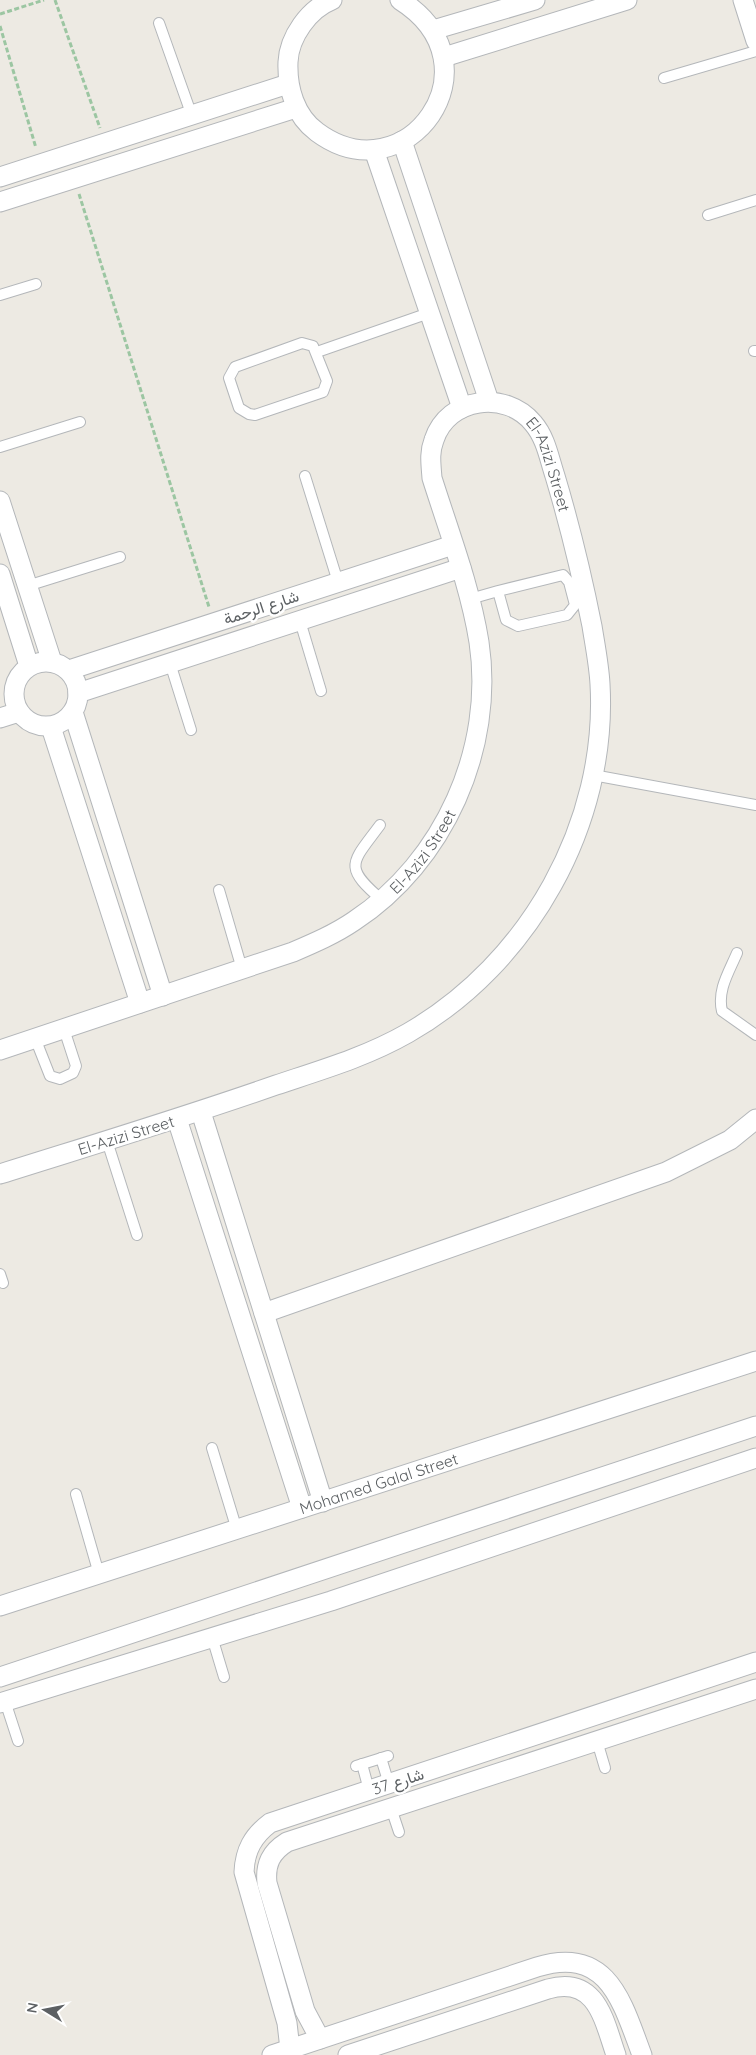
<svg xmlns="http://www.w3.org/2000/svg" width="756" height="2055" viewBox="0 0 756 2055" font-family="Quicksand,Vazirmatn,sans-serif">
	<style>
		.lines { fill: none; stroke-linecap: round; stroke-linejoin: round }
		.service-casing { stroke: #b4b7ba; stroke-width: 12 }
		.minor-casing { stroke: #b4b7ba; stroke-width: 21 }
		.path { stroke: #9cc6a2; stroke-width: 3; stroke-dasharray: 5 2.5; stroke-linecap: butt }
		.service { stroke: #fff; stroke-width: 10 }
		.minor { stroke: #fff; stroke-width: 19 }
		.labels { text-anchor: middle; stroke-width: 5; stroke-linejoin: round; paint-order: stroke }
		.street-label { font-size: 16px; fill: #5c6063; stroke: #fff }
	</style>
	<rect width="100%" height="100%" fill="#edeae3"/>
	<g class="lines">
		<defs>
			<g id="service">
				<path d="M159 23 192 116"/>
				<path d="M664 78 756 51"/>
				<path d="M708 215 756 200"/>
				<path d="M0 295 36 284"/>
				<path d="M302 343 313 346 327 381 323 392 255 415 249 414 239 408 229 378 235 367Z"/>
				<path d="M754 351H756"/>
				<path d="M317 352 429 313"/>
				<path d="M0 447 80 422"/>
				<path d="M305 476 338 582"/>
				<path d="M27 586 120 557"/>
				<path d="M470 599 498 591 506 620 518 626 567 615 575 605 569 582 563 575 498 591"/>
				<path d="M300 621 321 691"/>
				<path d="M170 663 191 730"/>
				<path d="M593 775 756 805"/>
				<path d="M380 825C352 863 342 866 382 900"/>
				<path d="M219 890 242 969"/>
				<path d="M737 953C729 972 717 990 722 1011L756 1035"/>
				<path d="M35 1038 50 1076 60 1079 73 1073 76 1066 64 1029"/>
				<path d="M107 1141 137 1235"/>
				<path d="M0 1274 3 1283"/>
				<path d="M212 1448 237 1530"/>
				<path d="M76 1494 99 1574"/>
				<path d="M212 1637 224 1677"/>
				<path d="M5 1701 18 1741"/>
				<path d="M597 1741 605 1768"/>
				<path d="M381 1758 389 1784"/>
				<path d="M362 1764 369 1790"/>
				<path d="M356 1766 388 1756"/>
				<path d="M391 1808 399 1832"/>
			</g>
			<g id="minor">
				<path d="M332 0C309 9 289 37 288 62 287 88 295 116 317 132 406 198 503 65 400 0"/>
				<path d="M743 0 756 41"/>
				<path d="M433 30 535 0"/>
				<path d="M444 57 627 0"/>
				<path d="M402 141 489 401"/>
				<path d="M374 150 462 408"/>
				<path d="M0 177 288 84"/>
				<path d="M0 202 296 108"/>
				<path d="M0 501 52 662"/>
				<path d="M0 574 29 666"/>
				<circle cx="46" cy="694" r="32"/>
				<path d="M69 670 453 545"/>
				<path d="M78 693 461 568"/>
				<path d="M73 712 163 996"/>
				<path d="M0 718 19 712"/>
				<path d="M51 727 140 1003"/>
				<path id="s1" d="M0 1050 293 952C314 943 335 934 354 921 444 862 495 748 479 642 470 586 449 532 432 478 431 464 429 453 434 440 448 397 506 390 533 423 546 438 549 458 555 476 570 526 582 576 592 626 595 645 599 665 600 684 608 823 529 964 408 1033 366 1057 321 1070 276 1085 185 1117 92 1145 0 1174"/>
				<path d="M201 1112 323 1502"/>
				<path d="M177 1119 302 1508"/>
				<path d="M264 1313 666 1172 730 1140 756 1119"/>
				<path id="s2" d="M0 1606 756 1361"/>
				<path d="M0 1677 756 1426"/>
				<path d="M0 1703 331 1601 756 1458"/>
				<path d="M320 2039 305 2011 267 1883C265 1864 271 1852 287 1842L756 1689"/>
				<path d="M290 2049 287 2023 244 1872C245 1850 253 1836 270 1823L756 1662"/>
				<path d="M272 2055 537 1967C608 1945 622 2002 642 2055"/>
				<path d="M348 2055 548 1989C597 1975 604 2021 616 2055"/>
			</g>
		</defs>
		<use href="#service" class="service-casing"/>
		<use href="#minor" class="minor-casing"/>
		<g class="path">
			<path d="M55 0 100 128"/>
			<path d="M0 14 44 0"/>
			<path d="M0 26 36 148"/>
			<path d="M79 194 209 607"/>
		</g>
		<use href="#service" class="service"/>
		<use href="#minor" class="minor"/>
	</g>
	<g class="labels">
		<g class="street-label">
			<text dy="6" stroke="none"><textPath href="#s1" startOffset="1075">El-Azizi Street</textPath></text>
			<text transform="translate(261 607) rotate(-18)" y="6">شارع الرحمة</text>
			<text dy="6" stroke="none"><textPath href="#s1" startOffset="476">El-Azizi Street</textPath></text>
			<text transform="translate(126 1135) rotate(-17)" y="6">El-Azizi Street</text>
			<text dy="6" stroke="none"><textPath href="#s2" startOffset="398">Mohamed Galal Street</textPath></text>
			<text transform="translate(398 1781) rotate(-18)" y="6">شارع 37</text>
		</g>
	</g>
	<g transform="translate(45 2010) rotate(280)" stroke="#ffffff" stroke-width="4" paint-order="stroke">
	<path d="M0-4L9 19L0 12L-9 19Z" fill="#5c6063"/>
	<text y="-8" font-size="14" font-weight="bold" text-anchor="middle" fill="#5c6063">N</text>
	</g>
</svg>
